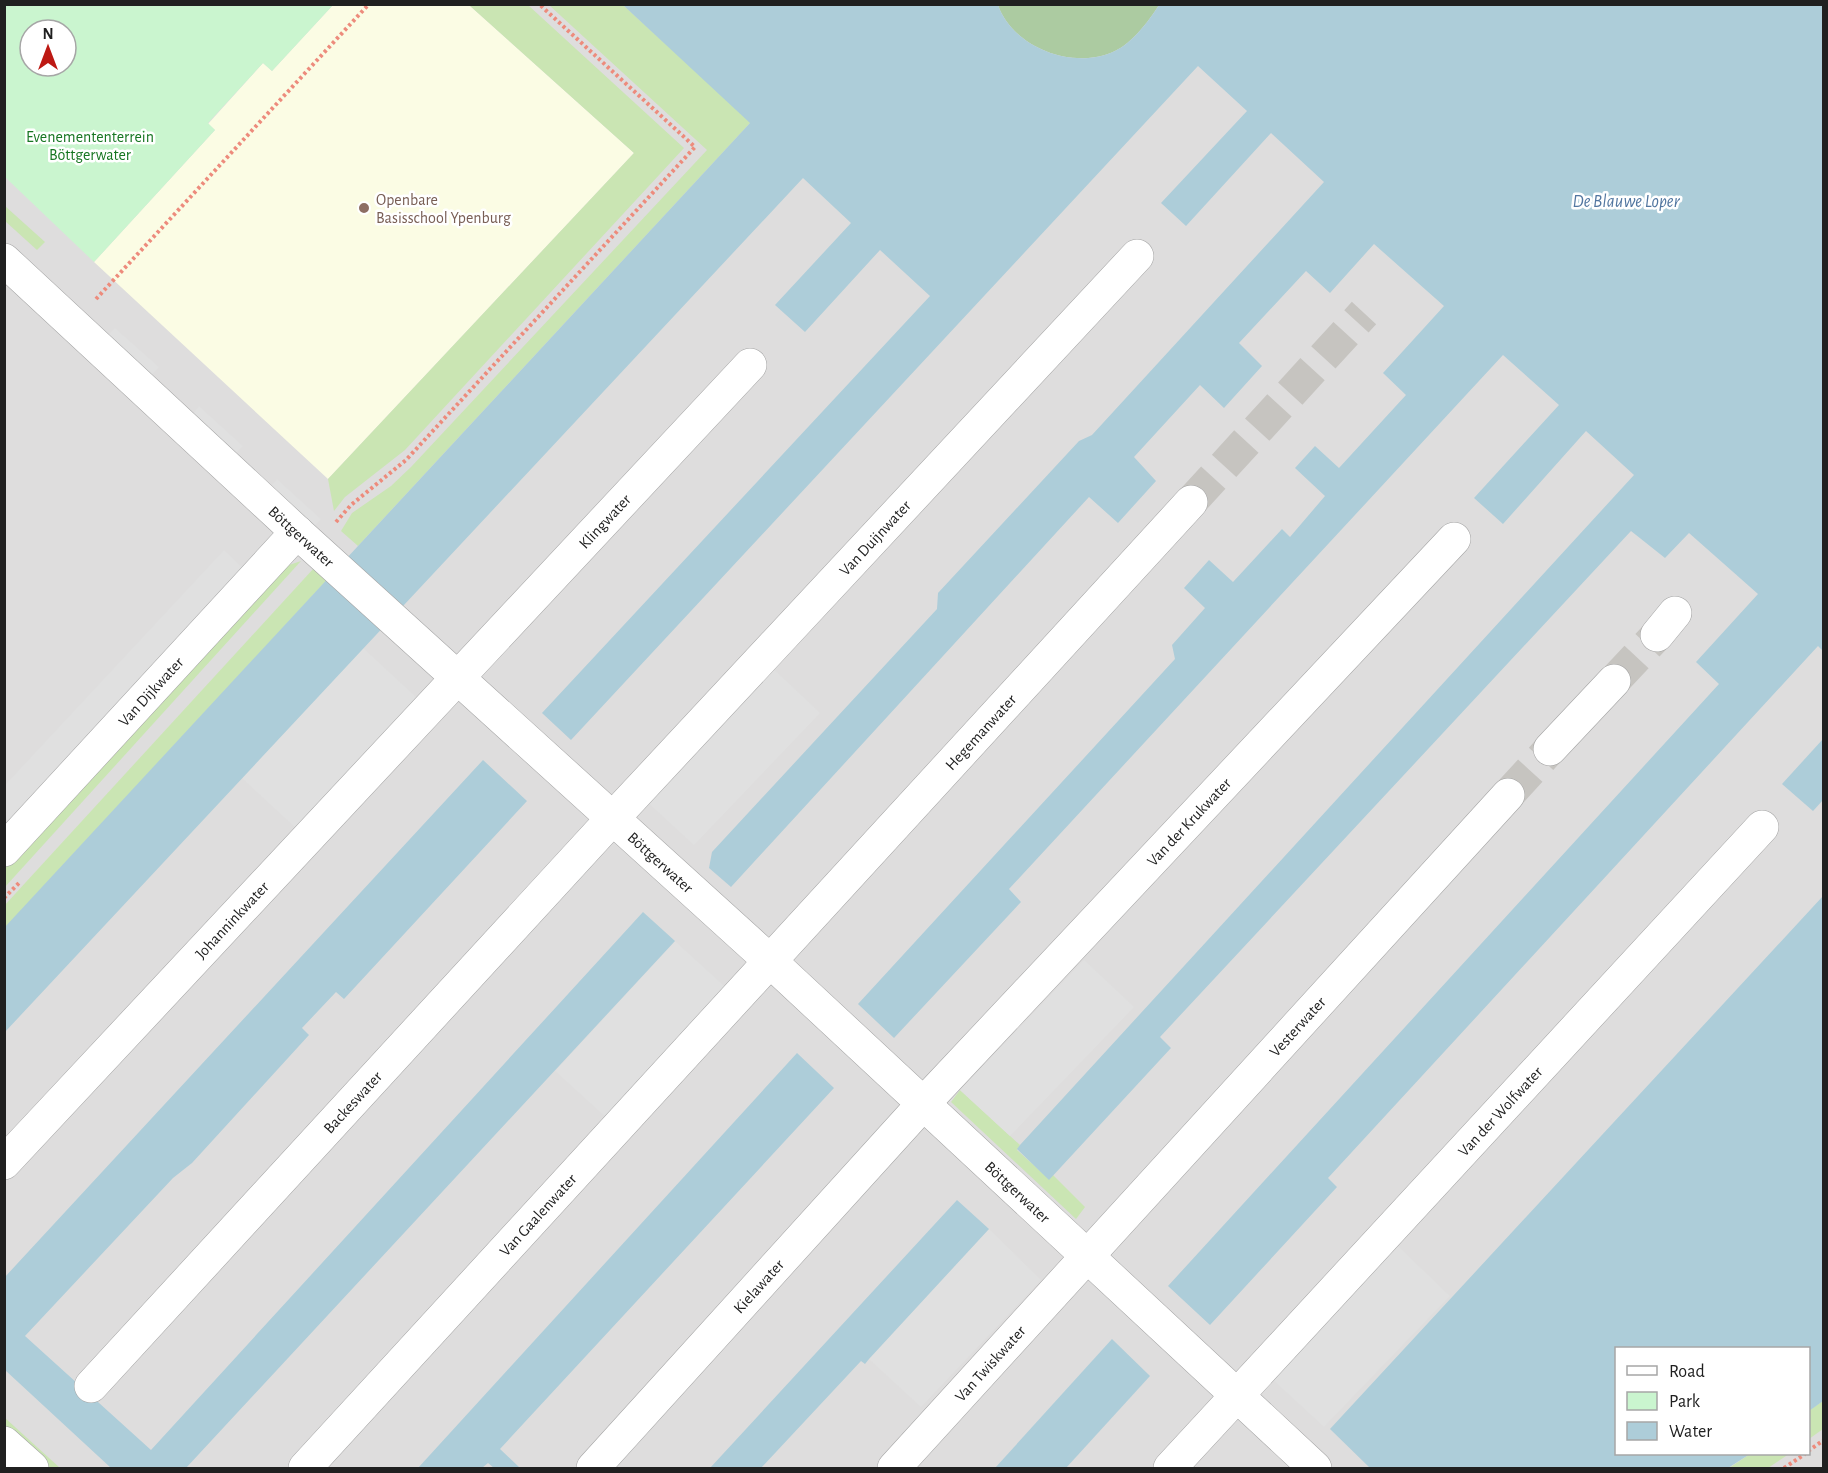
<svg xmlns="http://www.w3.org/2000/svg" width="1828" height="1473" viewBox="0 0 1828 1473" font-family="'Alegreya Sans',sans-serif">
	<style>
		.residential { fill: #dedddd; fill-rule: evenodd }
		.education { fill: #fbfce4 }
		.grass { fill: #cae5b3 }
		.forest { fill: #accba1 }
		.park { fill: #caf5cf; fill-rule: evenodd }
		.parking { fill: #e0e0e0 }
		.water { fill: #adcdd9 }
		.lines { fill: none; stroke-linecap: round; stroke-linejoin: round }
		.minor-tunnel { stroke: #c6c4c0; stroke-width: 33; stroke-dasharray: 33 16; stroke-linecap: butt }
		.minor-casing { stroke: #a4a4a4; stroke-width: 34 }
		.path { stroke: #ed8b7c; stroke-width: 4; stroke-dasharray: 3 3; stroke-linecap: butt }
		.minor { stroke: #fff; stroke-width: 33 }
		.education-dot { fill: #8d6e63; stroke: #fff; stroke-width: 2 }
		.labels { text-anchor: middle; stroke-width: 5; stroke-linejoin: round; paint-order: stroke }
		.park-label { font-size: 16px; fill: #177622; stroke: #fff }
		.education-label { font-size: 16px; fill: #785e54; stroke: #fff; text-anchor: start }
		.street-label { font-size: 16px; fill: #202020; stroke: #fff }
		.water-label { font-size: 18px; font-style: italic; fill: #5276a0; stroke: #fff }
	</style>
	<rect width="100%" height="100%" fill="#f0ede8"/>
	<path class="residential" d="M5 5H1673L1823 141V1468H5ZM30 30H66V66H30ZM1616 1348H1808V1454H1616Z"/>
	<path class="education" d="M333 5H469L634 153 328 479 94 262 215 130 208 124 263 63 272 71Z"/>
	<g class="grass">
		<path d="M469 5H528L684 148 405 450 345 497 334 511 328 479 634 153Z"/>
		<path d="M549 5H623L751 122 358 546 341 531 352 513 391 486 411 467 707 150Z"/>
		<path d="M5 206 45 242 37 250 5 221Z"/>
		<path d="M301 561 5 887 4 867 286 566Z"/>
		<path d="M314 568 327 580 5 928 4 906Z"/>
		<path d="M960 1090 1020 1145 1017 1150 1049 1179 1053 1175 1085 1207 1076 1219 951 1102Z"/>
		<path d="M1823 1401V1429L1809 1439 1808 1411Z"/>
		<path d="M4 1417 60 1468H44L5 1432Z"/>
		<path d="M1750 1454H1789L1768 1468H1729Z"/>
	</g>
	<path class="forest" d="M998 5H1159C1149 21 1132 43 1115 51 1074 71 1013 48 998 5Z"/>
	<path class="park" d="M4 5 5 4 333 5 272 71 263 63 208 123 215 130 94 262 5 177ZM30 30H66V66H30Z"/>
	<g class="parking">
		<path d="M115 328 159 367 151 376 107 336Z"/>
		<path d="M199 406 243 446 235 454 192 415Z"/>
		<path d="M277 479 321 519 314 527 270 487Z"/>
		<path d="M224 550 243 568 8 822 5 818V785Z"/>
		<path d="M363 648 418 699 297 829 242 778Z"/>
		<path d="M767 663 820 713 694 845 643 798Z"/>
		<path d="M675 941 732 993 612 1123 555 1071Z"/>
		<path d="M1084 960 1134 1007 1010 1136 960 1090Z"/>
		<path d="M989 1229 1041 1280 921 1407 869 1359Z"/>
		<path d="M1397 1245 1450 1296 1324 1427 1273 1380Z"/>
	</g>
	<g class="water">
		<path d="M623 5H998C1013 48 1074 71 1115 51 1132 43 1149 21 1159 5H1823V651L1818 646 1328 1178 1337 1187 1210 1325 1168 1286 1719 684 1696 662 1758 594 1689 533 1665 558 1631 531 1160 1037 1171 1048 1049 1180 1017 1149 1020 1145 1634 475 1586 431 1503 524 1474 498 1559 405 1503 355 1009 889 1021 902 894 1038 858 1004 1175 659 1172 645 1205 608 1184 588 1209 560 1233 582 1282 529 1290 537 1325 496 1295 468 1315 446 1339 468 1406 395 1383 373 1444 306 1374 244 1330 293 1306 271 1239 343 1262 366 1224 408 1200 385 1134 457 1156 481 1118 523 1089 497 731 887 709 868 712 852 937 609 938 593 1079 441 1092 435 1324 182 1271 133 1186 226 1161 203 1247 111 1198 66 571 740 542 713 930 296 880 250 805 332 775 305 851 223 803 178 5 1032 4 928 750 123Z"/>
		<path d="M1823 739V800L1813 811 1782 784Z"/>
		<path d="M483 760 527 801 344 999 336 992 302 1028 309 1035 192 1163 173 1178 25 1336 151 1450 643 912 675 941 186 1468H111L5 1370 4 1278Z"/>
		<path d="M1823 896V1401L1809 1411 1808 1348H1616V1454H1750L1728 1468H1370L1330 1429Z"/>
		<path d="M797 1053 834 1088 500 1449 520 1468H494L488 1463 482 1468H418Z"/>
		<path d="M957 1200 989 1229 869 1359 865 1364 861 1361 761 1468H710Z"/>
		<path d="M1112 1339 1150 1376 1066 1468H995Z"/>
	</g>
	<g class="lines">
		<g class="minor-tunnel">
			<path d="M1191 502 1364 313"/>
			<path d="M1614 681 1657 635"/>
			<path d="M1508 795 1550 749"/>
		</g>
		<defs>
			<g id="minor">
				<path id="s1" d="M4 260 297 532 770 961 1315 1468"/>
				<path d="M1657 635 1675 613"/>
				<path d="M1550 749 1614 681"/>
				<path id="s2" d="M4 850 297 532"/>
				<path id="s3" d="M4 1163 750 365"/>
				<path id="s4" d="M91 1386 613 818 1137 256"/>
				<path d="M4 1443 32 1468"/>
				<path id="s5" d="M305 1468 1191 502"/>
				<path id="s6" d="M593 1468 923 1104 1454 539"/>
				<path id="s7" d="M894 1468 1508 795"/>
				<path id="s8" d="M1170 1468 1762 827"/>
			</g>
		</defs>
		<use href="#minor" class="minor-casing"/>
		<g class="path">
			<path d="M96 299 369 4"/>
			<path d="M336 522 351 505 406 460 695 147 539 4"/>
			<path d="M4 898 19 883"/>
			<path d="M1808 1451 1824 1440"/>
			<path d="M1784 1468 1805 1454"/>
		</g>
		<use href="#minor" class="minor"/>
	</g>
	<circle class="education-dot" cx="364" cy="208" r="6"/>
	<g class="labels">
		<g class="park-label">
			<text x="90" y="142">Evenemententerrein<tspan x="90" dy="18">Böttgerwater</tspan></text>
		</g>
		<g class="education-label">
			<text x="376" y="205">Openbare<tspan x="376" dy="18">Basisschool Ypenburg</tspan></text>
		</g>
		<g class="street-label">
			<text dy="6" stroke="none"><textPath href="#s3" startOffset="879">Klingwater</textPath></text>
			<text dy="6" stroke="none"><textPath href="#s1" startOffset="406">Böttgerwater</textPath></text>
			<text dy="6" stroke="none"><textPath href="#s4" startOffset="1155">Van Duijnwater</textPath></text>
			<text dy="6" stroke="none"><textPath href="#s2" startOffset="216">Van Dijkwater</textPath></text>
			<text dy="6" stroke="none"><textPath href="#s5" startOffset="999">Hegemanwater</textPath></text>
			<text dy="6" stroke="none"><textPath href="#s6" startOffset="879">Van der Krukwater</textPath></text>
			<text dy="6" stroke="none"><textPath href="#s1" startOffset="891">Böttgerwater</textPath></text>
			<text dy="6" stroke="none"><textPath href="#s3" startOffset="333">Johanninkwater</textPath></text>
			<text dy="6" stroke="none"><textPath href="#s7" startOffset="598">Vesterwater</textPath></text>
			<text dy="6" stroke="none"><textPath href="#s4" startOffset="386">Backeswater</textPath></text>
			<text dy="6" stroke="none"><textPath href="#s8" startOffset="486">Van der Wolfwater</textPath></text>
			<text dy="6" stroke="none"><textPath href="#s1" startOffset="1377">Böttgerwater</textPath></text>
			<text dy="6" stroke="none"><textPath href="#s5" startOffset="344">Van Gaalenwater</textPath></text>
			<text dy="6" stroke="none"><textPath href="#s6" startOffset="246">Kielawater</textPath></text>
			<text dy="6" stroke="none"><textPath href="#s7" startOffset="142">Van Twiskwater</textPath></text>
		</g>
		<g class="water-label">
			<text x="1626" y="207">De Blauwe Loper</text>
		</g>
	</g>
	<rect width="1828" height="1473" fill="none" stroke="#202020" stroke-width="12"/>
	<rect x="1615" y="1347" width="195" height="108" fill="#ffffff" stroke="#a6a6a6" stroke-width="1.5"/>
	<rect x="1627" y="1366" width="30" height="9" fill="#ffffff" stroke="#a6a6a6" stroke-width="1.5"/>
	<text x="1669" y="1377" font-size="18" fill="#202020">Road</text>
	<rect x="1627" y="1392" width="30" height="18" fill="#caf5cf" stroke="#a6a6a6" stroke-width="1.5"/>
	<text x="1669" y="1407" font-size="18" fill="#202020">Park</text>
	<rect x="1627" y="1422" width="30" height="18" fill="#adcdd9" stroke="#a6a6a6" stroke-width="1.5"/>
	<text x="1669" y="1437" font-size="18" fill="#202020">Water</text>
	<g transform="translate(48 48)"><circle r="28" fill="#ffffff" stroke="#a6a6a6" stroke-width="1.5"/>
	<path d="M0-4.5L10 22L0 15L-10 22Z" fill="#bd1913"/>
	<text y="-9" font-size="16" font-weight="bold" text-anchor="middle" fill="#202020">N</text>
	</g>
</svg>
